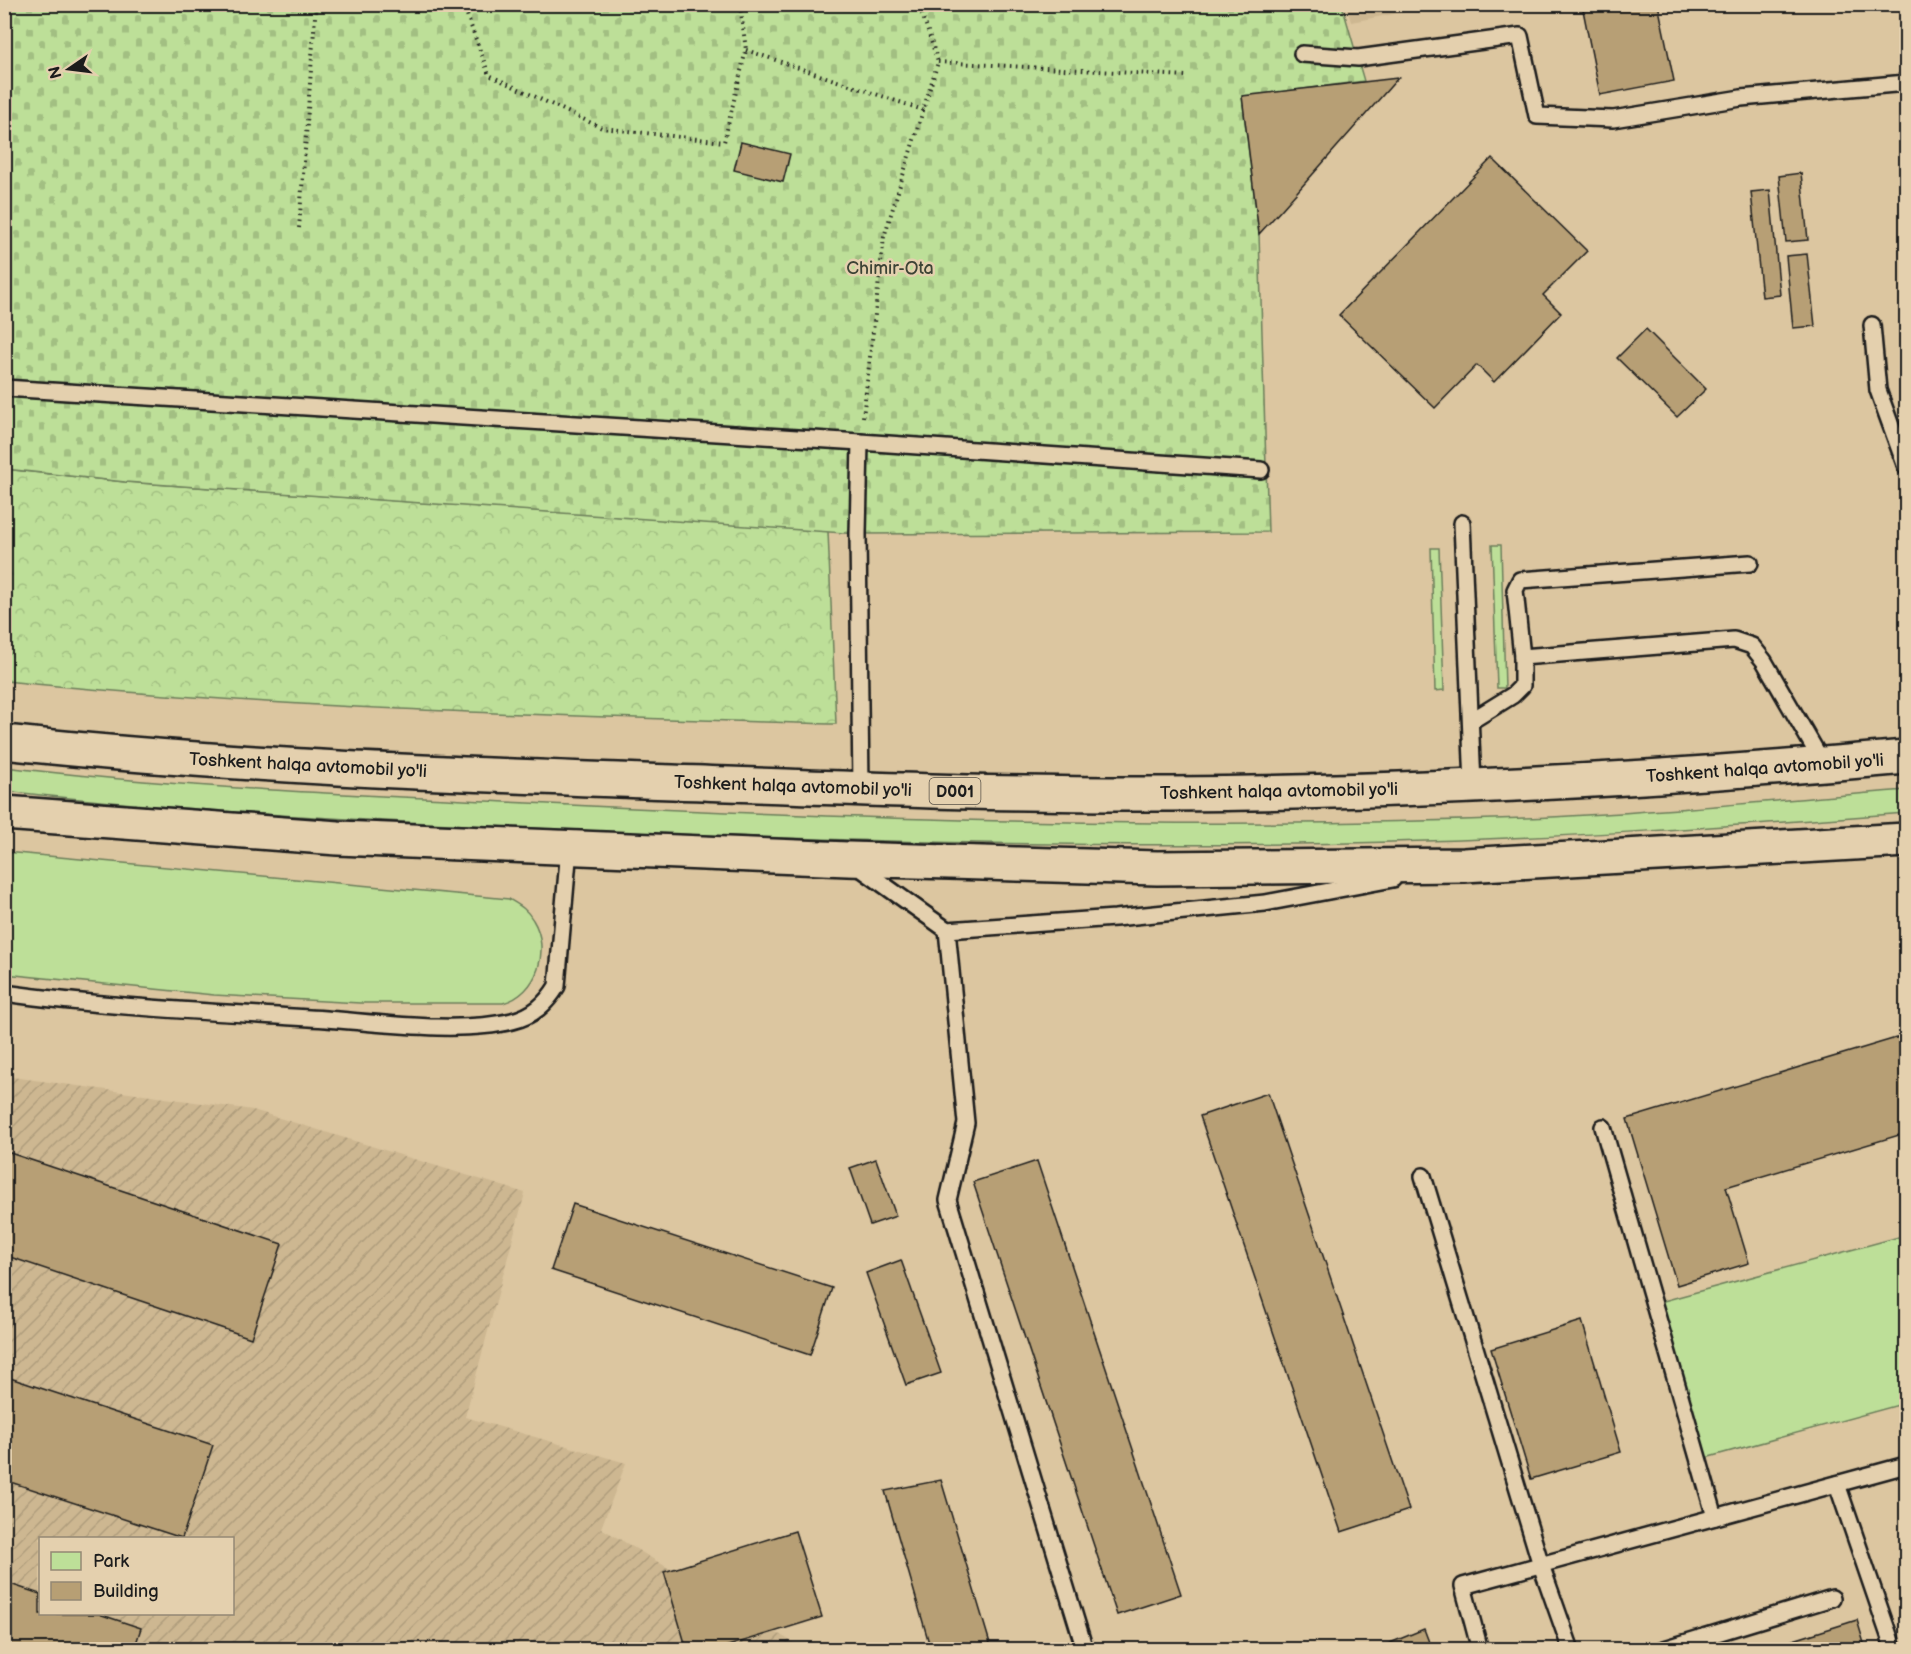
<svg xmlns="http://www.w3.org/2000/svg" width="1911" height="1654" viewBox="0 0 1911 1654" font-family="'Balsamiq Sans',sans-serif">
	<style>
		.built { fill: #cdb791 }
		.industrial { fill: url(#industrial-furrows); fill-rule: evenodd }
		.green { fill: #bddf98; stroke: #6c7e5a; stroke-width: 1.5 }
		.forest { fill: url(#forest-crowns); stroke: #6c7e5a; stroke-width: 1.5 }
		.cemetery { fill: url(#cemetery-stones); stroke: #6c7e5a; stroke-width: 1.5 }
		.building { fill: #b79f74; stroke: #1c1c1c; stroke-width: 1.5 }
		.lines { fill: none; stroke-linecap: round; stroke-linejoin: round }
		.lane-casing { stroke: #1c1c1c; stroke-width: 20 }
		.highway-casing { stroke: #1c1c1c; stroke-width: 38 }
		.path { stroke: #1c1c1c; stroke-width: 4; stroke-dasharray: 1.5 4.5; stroke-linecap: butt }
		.lane { stroke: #e4d0ae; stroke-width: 15 }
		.highway { stroke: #e4d0ae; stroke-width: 33 }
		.labels { text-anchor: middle; stroke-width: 5; stroke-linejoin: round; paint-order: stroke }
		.shield { fill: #e4d0ae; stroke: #585248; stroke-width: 1.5 }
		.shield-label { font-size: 16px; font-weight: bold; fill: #1c1c1c }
		.park-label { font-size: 18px; fill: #3c4335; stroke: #e4d0ae }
		.street-label { font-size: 18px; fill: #1c1c1c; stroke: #e4d0ae }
	</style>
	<defs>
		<pattern id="industrial-furrows" width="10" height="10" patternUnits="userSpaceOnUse" patternTransform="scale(1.5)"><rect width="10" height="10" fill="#cdb791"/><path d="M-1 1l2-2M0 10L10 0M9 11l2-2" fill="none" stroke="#af9d7c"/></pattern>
		<pattern id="forest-crowns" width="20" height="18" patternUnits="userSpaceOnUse" patternTransform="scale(1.5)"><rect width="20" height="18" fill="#bddf98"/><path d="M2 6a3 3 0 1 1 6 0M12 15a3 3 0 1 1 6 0" fill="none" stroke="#a2bf82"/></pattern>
		<pattern id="cemetery-stones" width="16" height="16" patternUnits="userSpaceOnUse" patternTransform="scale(1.5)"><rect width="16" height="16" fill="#bddf98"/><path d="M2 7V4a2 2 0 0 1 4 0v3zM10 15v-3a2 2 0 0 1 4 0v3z" fill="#a2bf82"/></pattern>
	</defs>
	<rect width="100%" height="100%" fill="#dcc6a0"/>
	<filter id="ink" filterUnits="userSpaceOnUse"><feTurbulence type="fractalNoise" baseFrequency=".0167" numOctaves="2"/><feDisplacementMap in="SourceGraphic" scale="12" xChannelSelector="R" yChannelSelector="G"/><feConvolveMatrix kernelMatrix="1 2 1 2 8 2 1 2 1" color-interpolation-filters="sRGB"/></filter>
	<g filter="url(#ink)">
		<path class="built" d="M1346 4H1441V5L1351 22Z"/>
		<path class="industrial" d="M5 1076 253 1110 525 1193 465 1417 626 1463 601 1528 804 1649 5 1650ZM40 1538H232V1614H40Z"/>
		<g class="green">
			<path d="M1492 545H1501L1505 688H1497Z"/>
			<path d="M1431 548H1439L1444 690 1435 691Z"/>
			<path d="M5 767C185 789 367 795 549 804 873 820 1200 830 1525 818 1652 813 1779 800 1906 790V813C1735 826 1563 838 1391 842 1126 849 861 842 596 831 399 822 201 814 5 791Z"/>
			<path d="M5 852 509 899C519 905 527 909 533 920 551 949 538 994 503 1003H360L214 995 5 974Z"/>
			<path d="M1906 1235V1403L1698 1460 1656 1303Z"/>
		</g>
		<path class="forest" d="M4 469 125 482 828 531 836 724C559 716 281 709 5 681Z"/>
		<path class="cemetery" d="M5 5H1342L1364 81 1242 97 1259 234 1268 532 858 534 125 482 5 469Z"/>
		<g class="building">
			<path d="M1611 4H1658L1674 81 1600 95 1583 10Z"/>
			<path d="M1398 78 1282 209 1259 234 1242 96Z"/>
			<path d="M741 142 790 154 783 182 734 170Z"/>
			<path d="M1492 158 1587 251 1543 295 1561 313 1494 382 1477 365 1435 408 1339 315Z"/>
			<path d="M1801 173 1808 240 1786 242 1779 176Z"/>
			<path d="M1770 190 1780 295 1762 297 1751 192Z"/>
			<path d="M1807 254 1815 326 1793 328 1786 256Z"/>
			<path d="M1646 329 1706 389 1677 417 1617 358Z"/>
			<path d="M1906 1035V1133L1726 1187 1749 1263 1677 1285 1627 1119Z"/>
			<path d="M1268 1093 1409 1510 1341 1532 1200 1116Z"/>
			<path d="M4 1151 282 1244 251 1338 4 1255Z"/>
			<path d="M876 1159 896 1216 870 1225 850 1168Z"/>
			<path d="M1037 1161 1181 1594 1117 1615 973 1182Z"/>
			<path d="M573 1204 832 1288 810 1355 551 1270Z"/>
			<path d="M901 1260 941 1373 906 1385 866 1273Z"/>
			<path d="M1582 1321 1621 1452 1531 1479 1491 1349Z"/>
			<path d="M4 1376 213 1445 182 1538 4 1480Z"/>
			<path d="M941 1480 992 1650H931L885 1491Z"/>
			<path d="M795 1531 822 1617 715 1650H687L664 1572Z"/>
			<path d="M4 1582 40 1594V1614H99L141 1628 134 1650H4Z"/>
			<path d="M1857 1620 1866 1650H1762Z"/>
			<path d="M1424 1629 1432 1650H1373Z"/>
		</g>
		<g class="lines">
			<defs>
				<g id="lane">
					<path d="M1302 54 1358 58 1520 36 1537 116 1613 119 1741 98 1906 83"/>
					<path d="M1872 325 1878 390 1906 467"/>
					<path d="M4 388 860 442 1261 470"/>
					<path d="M860 442 858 534 861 788"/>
					<path d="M1462 523 1473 785"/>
					<path d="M1522 657 1515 590 1520 580 1750 563"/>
					<path d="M1471 721 1513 695 1522 686V657L1734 640 1752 646 1764 661 1824 765"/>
					<path d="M856 865 947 930 1115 918 1265 903 1393 879"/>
					<path d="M947 930 966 1123 948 1200 1085 1650"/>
					<path d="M4 993C111 1008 219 1012 326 1019 380 1023 461 1034 512 1021 533 1016 546 1004 557 986L569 848"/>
					<path d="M1603 1127 1715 1517"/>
					<path d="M1423 1176 1541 1565 1571 1650"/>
					<path d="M1837 1484 1894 1650"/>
					<path d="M1480 1650 1463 1586 1906 1465"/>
					<path d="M1661 1650 1832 1598"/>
				</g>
				<g id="highway">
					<path d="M4 742C227 766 450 774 673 782 839 788 1005 795 1171 794 1416 792 1662 779 1906 757"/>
					<path d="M4 813 338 838 848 859 1157 868 1464 865 1906 840"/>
				</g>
			</defs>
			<use href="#lane" class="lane-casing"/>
			<use href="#highway" class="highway-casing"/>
			<g class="path">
				<path d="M463 4 489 75 602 128 724 142 746 50 740 4"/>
				<path d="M746 50 923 110"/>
				<path d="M938 62 1187 76"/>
				<path d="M299 228 316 4"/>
				<path d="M863 417 884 237 938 62 919 4"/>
			</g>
			<use href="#lane" class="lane"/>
			<use href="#highway" class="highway"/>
		</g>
	</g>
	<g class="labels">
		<rect class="shield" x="929.5" y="778" width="51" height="26" rx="4.5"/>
		<g class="shield-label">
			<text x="955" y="797">D001</text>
		</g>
		<g class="park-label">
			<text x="890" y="274">Chimir-Ota</text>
		</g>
		<g class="street-label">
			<text transform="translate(308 765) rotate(3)" y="6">Toshkent halqa avtomobil yo'li</text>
			<text transform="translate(1765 768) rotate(-4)" y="6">Toshkent halqa avtomobil yo'li</text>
			<text transform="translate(793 786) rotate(2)" y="6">Toshkent halqa avtomobil yo'li</text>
			<text transform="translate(1279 791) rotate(-1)" y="6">Toshkent halqa avtomobil yo'li</text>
		</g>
	</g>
	<rect width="1911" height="1654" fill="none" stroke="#e4d0ae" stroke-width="24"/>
	<rect x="12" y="12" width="1887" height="1630" fill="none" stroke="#1c1c1c" stroke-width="2" filter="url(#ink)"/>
	<rect x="39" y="1537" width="195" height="78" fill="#e4d0ae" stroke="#948874" stroke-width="1.5"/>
	<rect x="51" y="1552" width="30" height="18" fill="#bddf98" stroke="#948874" stroke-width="1.5"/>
	<text x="93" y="1567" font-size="18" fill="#1c1c1c">Park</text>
	<rect x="51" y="1582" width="30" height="18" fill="#b79f74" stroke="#948874" stroke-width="1.5"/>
	<text x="93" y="1597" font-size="18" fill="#1c1c1c">Building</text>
	<g transform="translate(69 69) rotate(256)" stroke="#e4d0ae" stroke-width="4.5" paint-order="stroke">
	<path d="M0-4.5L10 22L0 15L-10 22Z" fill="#1c1c1c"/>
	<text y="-9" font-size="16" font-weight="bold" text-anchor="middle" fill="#1c1c1c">N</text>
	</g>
</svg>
